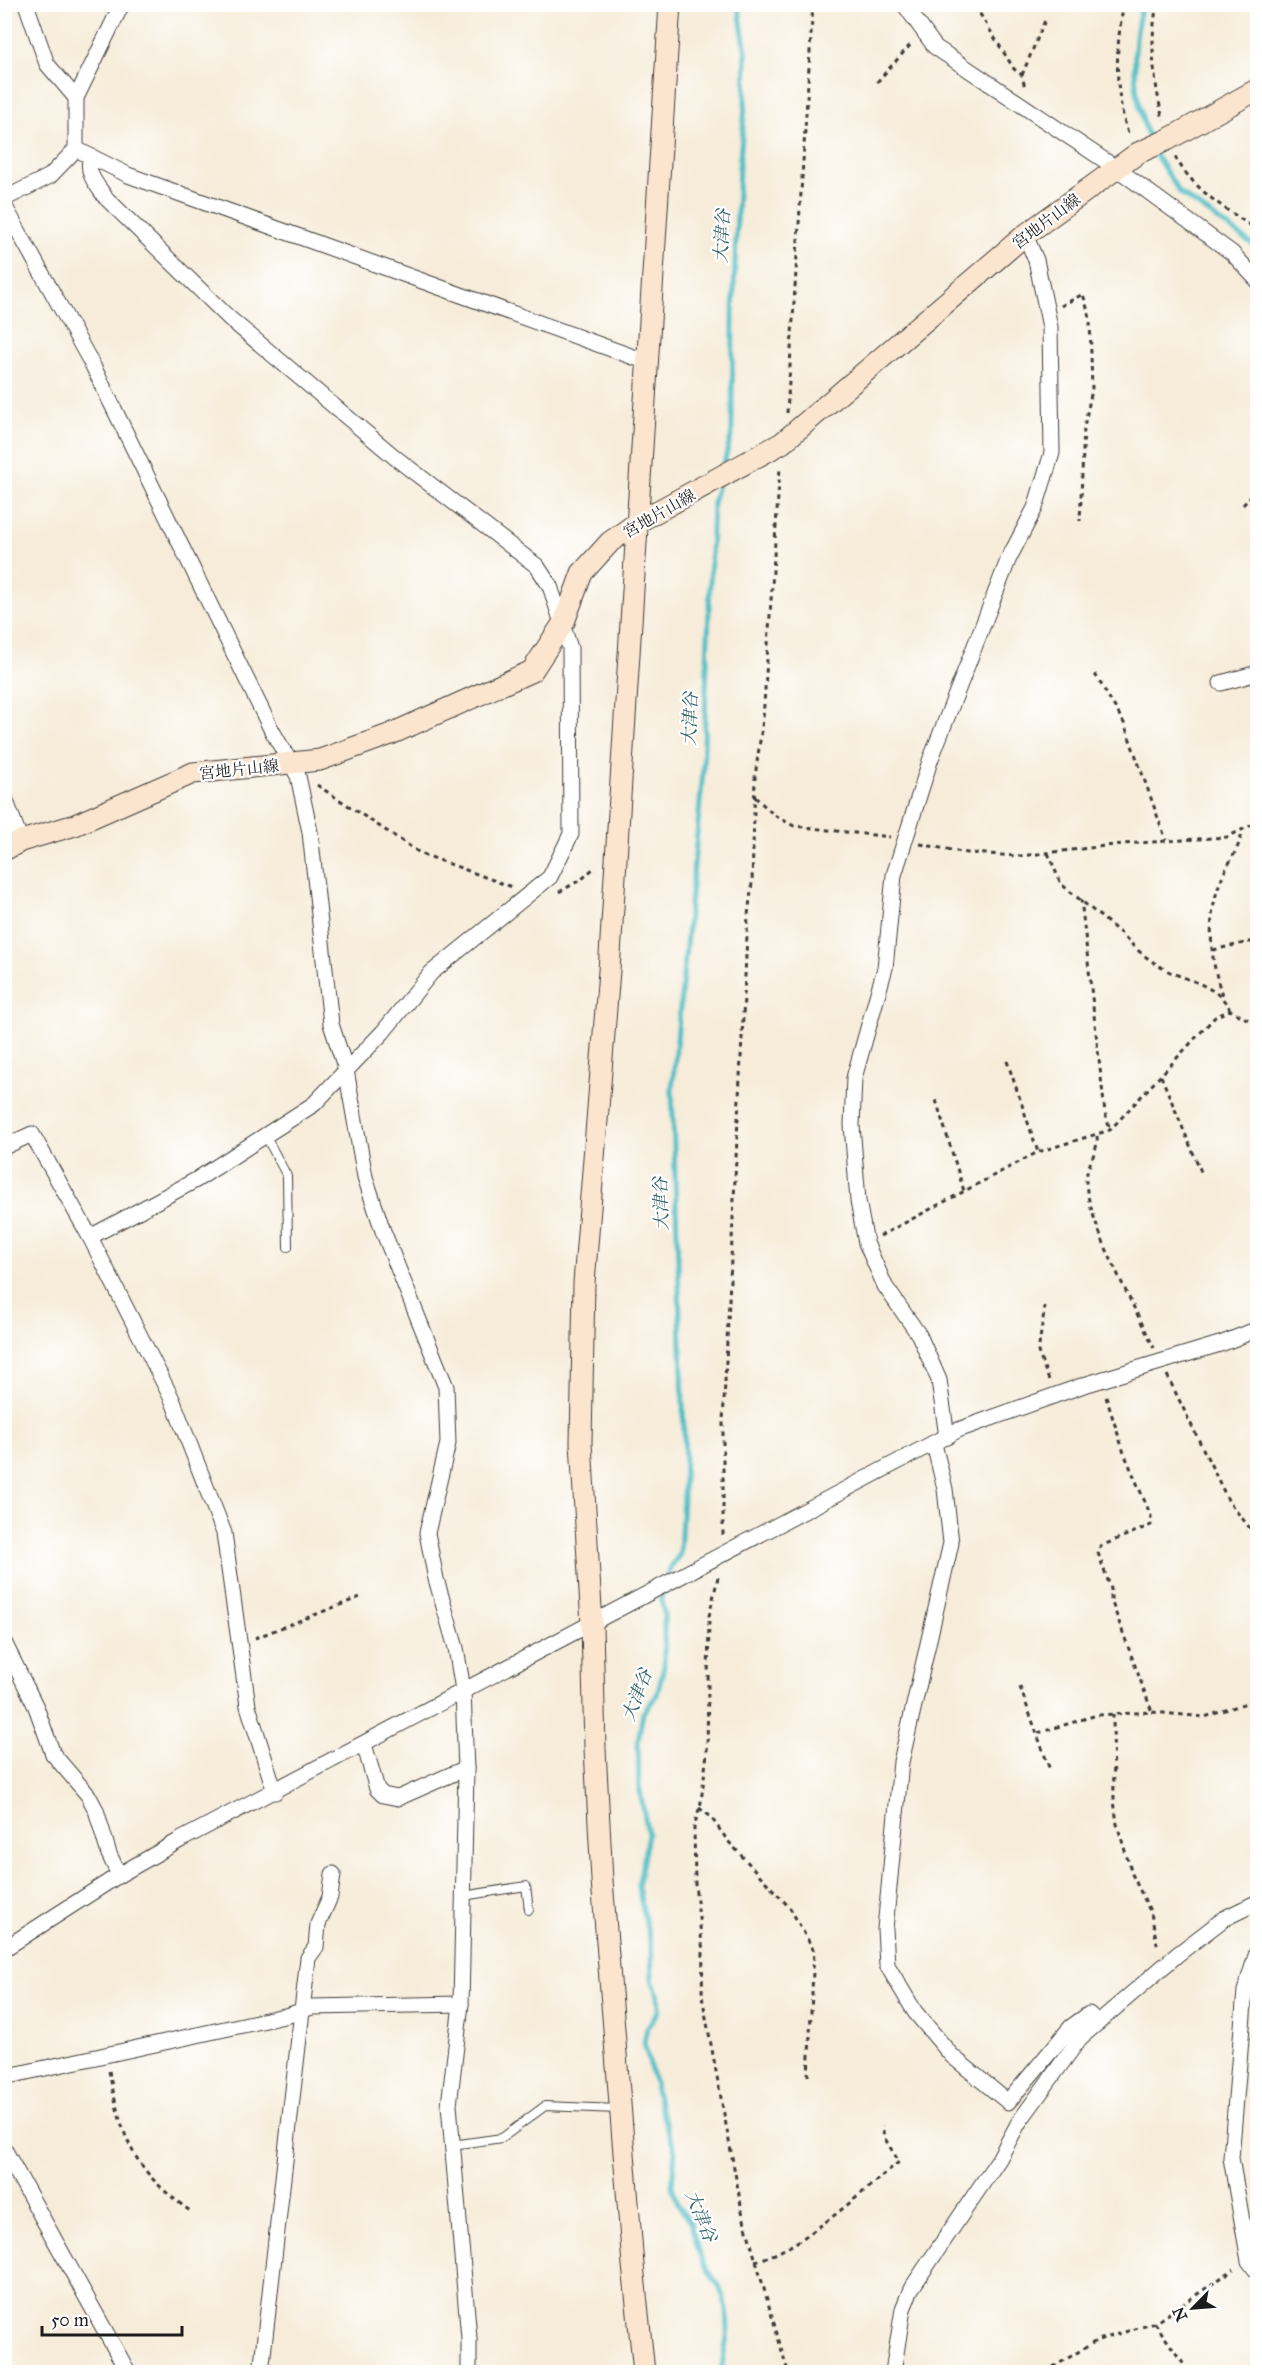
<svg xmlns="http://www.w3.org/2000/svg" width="1262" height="2377" viewBox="0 0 1262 2377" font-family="'IM FELL Great Primer','Noto Serif JP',serif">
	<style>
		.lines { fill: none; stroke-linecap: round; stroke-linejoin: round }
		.stream { stroke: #4fbdc5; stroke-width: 5 }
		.lane-casing { stroke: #3d3b38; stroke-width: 10 }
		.street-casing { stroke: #3d3b38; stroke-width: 17 }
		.secondary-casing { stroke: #3d3b38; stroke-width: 23 }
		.path { stroke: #3d3b38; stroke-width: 3; stroke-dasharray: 4.5 4.5; stroke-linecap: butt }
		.lane { stroke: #fff; stroke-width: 8 }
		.street { stroke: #fff; stroke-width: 15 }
		.secondary { stroke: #fbe5cf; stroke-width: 21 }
		.labels { text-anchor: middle; stroke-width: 4.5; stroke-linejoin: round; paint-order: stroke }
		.street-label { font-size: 16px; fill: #1c1c1c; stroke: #fff }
		.water-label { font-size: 18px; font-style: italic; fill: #336468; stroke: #fff }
	</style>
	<rect width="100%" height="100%" fill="#fff"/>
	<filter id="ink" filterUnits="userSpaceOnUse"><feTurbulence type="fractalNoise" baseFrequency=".0167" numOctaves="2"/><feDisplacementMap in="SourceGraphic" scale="12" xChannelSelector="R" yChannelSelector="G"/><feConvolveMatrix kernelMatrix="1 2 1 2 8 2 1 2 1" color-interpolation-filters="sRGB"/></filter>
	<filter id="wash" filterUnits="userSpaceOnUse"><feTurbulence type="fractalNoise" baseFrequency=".008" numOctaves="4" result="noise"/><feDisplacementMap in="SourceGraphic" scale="24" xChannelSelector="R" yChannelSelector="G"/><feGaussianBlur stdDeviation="1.35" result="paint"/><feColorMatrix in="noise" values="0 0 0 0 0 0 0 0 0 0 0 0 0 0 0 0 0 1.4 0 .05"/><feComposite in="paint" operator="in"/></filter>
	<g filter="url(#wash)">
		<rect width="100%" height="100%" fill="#f6ecd9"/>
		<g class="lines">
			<g class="stream">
				<path d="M1142 4C1130 51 1133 97 1150 142"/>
				<path d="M1153 151 1180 193 1258 248"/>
				<path d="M723 467 732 433 733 314 739 167 745 108 746 52 738 4"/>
				<path d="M667 1580 670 1568 680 1554 685 1460 672 1090 703 772 713 503 718 485"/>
				<path d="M664 1588 661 1599 664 1614V1666L657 1695 643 1713 638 1741 639 1786 648 1834 638 1887 651 1947 652 1980 658 1995 659 2010 647 2028 644 2042 661 2110 675 2151 672 2186 678 2205 690 2222 702 2261 719 2286 727 2308 728 2330 721 2372"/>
			</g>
		</g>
	</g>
	<g filter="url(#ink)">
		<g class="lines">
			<defs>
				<g id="lane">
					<path d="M265 1135 287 1176 288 1247"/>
					<path d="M463 1896 526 1886 529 1910"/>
					<path d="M452 2145 502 2138 545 2106 618 2109"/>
				</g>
				<g id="street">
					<path d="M26 4 47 64 76 98"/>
					<path d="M904 4 935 47 1116 168 1232 253 1258 281"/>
					<path d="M76 149 128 175 650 363"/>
					<path d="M4 199 50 176 76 149V98L122 4"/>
					<path d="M4 205 93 366 271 729 298 776 310 832 331 1024 346 1070 365 1177 383 1231 446 1387 448 1443 427 1533 436 1579 456 1648 463 1690 466 1771 461 2004 449 2105 469 2338V2372"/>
					<path d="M1221 683 1258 673"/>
					<path d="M4 796 21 841"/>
					<path d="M4 1147 32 1134 90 1237 172 1399 224 1533 248 1706 275 1792"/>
					<path d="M90 1237 196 1180 314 1104 383 1032 431 973 550 877 571 834 570 648 550 586 537 566 397 459 229 318 106 198C97 185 85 173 91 157"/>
					<path d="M947 1437 939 1380 919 1335 885 1286 866 1243 858 1201 852 1125 854 1078 885 968 894 875 930 761 1009 558 1035 508 1052 453 1050 327 1036 260 1025 235"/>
					<path d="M934 1444 945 1489 951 1543 901 1762 885 1929 887 1965 915 2012 952 2056 1008 2102 1071 2027 1089 2014 1098 2023"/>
					<path d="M4 1642 36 1707 53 1754 88 1795 96 1810 109 1854 119 1875"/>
					<path d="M364 1744 377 1789 383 1795 398 1798 466 1768"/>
					<path d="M4 1949 119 1875 182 1839 958 1430 1084 1385 1223 1343 1258 1329"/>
					<path d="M1258 1949 1245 1991 1231 2158 1249 2261 1258 2273"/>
					<path d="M4 2077 289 2015 312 2007 461 2004"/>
					<path d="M4 2149 128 2372"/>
					<path d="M261 2372 308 1958 316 1947 318 1924 330 1897 333 1874"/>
					<path d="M893 2372 903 2309 911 2289 999 2159 1019 2122 1080 2038 1178 1954 1225 1918 1258 1902"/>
				</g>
				<g id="secondary">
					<path d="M4 850 21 841 75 825 193 773 320 760 391 734 532 671 564 622 582 573 610 542 638 522 782 443 1025 235 1138 153 1167 140 1258 89"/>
					<path d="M644 2372 633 2265 602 1880 595 1749 592 1625 581 1443 584 1283 609 971 670 4"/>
				</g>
			</defs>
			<use href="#lane" class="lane-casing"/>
			<use href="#street" class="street-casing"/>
			<use href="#secondary" class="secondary-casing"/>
			<g class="path">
				<path d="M1124 4C1115 48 1114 93 1129 136"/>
				<path d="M1157 4C1149 44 1154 81 1163 120"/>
				<path d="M975 6 1014 69 1022 75 1025 88"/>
				<path d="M1022 75 1046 18"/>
				<path d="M877 82 912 43"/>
				<path d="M1175 157C1194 190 1225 209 1258 230"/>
				<path d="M1061 306 1083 294 1090 318 1092 390 1084 427 1080 521"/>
				<path d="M787 413 813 4"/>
				<path d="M1243 505 1258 488"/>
				<path d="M1095 674 1124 723 1166 840"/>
				<path d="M317 785 420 853 512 887"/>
				<path d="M755 797 774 815 794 826 890 837"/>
				<path d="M920 844 967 853 1020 856 1123 844 1227 837 1258 822"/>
				<path d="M1048 853 1061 884 1124 936C1136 950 1151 962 1168 971 1192 982 1216 985 1230 1009"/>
				<path d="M559 892 582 879 595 867"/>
				<path d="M1081 899 1105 1113 1110 1130"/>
				<path d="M1213 950 1258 940"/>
				<path d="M1222 995C1209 955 1206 914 1223 875 1229 862 1240 847 1242 832"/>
				<path d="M1007 1061 1038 1152"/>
				<path d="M1161 1076 1202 1174"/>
				<path d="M936 1100 964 1191"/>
				<path d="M1097 1136C1099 1151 1086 1165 1086 1181 1087 1221 1135 1308 1154 1348"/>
				<path d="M880 1236 1038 1152 1110 1130 1215 1017 1230 1010 1258 1025"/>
				<path d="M1045 1306 1038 1352 1049 1380"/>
				<path d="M1167 1375 1229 1502 1258 1538"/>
				<path d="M1106 1397 1124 1453 1151 1516V1525L1101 1546 1098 1553 1111 1589V1600L1152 1712"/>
				<path d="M723 1535V1422L748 915 752 883 755 777 763 719 780 467"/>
				<path d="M718 1577 709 1616 707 1753 701 1802 694 1827 695 1884 703 1952 702 1996 743 2216 788 2372"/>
				<path d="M255 1638 363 1596"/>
				<path d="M1020 1687 1050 1770"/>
				<path d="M1113 1714 1114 1800 1117 1824 1132 1874 1151 1913 1158 1949"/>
				<path d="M1038 1733 1097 1715 1152 1712 1205 1717 1258 1699"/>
				<path d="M699 1808 710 1816 728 1841 790 1908 814 1951 808 2076"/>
				<path d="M109 2071C122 2140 133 2171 193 2213"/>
				<path d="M755 2261C801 2250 861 2192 899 2162L884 2137 882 2126"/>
				<path d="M1155 2323 1189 2372"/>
				<path d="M1045 2372 1098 2340 1155 2323 1234 2269"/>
			</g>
			<use href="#lane" class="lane"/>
			<use href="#street" class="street"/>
			<use href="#secondary" class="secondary"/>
		</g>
	</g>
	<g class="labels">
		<g class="street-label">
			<text transform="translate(1046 221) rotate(-37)" y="6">宮地片山線</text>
			<text transform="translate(659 513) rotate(-30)" y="6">宮地片山線</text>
			<text transform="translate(239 769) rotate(-6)" y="6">宮地片山線</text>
		</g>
		<g class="water-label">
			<text transform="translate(722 236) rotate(-87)" y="6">大津谷</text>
			<text transform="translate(690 719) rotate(-88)" y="6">大津谷</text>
			<text transform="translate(661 1204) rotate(-92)" y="6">大津谷</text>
			<text transform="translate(637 1695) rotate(-69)" y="6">大津谷</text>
			<text transform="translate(701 2216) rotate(68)" y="6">大津谷</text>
		</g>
	</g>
	<rect width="1262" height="2377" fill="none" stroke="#fff" stroke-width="24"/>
	<g transform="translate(1193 2308) rotate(245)" stroke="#ffffff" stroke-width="4.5" paint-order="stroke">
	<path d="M0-4.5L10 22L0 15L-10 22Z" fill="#1c1c1c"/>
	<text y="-9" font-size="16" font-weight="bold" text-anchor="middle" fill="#1c1c1c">N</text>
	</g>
	<path d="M42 2326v9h140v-9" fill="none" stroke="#1c1c1c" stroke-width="3"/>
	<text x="51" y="2326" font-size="18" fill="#1c1c1c" stroke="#ffffff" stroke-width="4.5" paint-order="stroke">50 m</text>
</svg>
